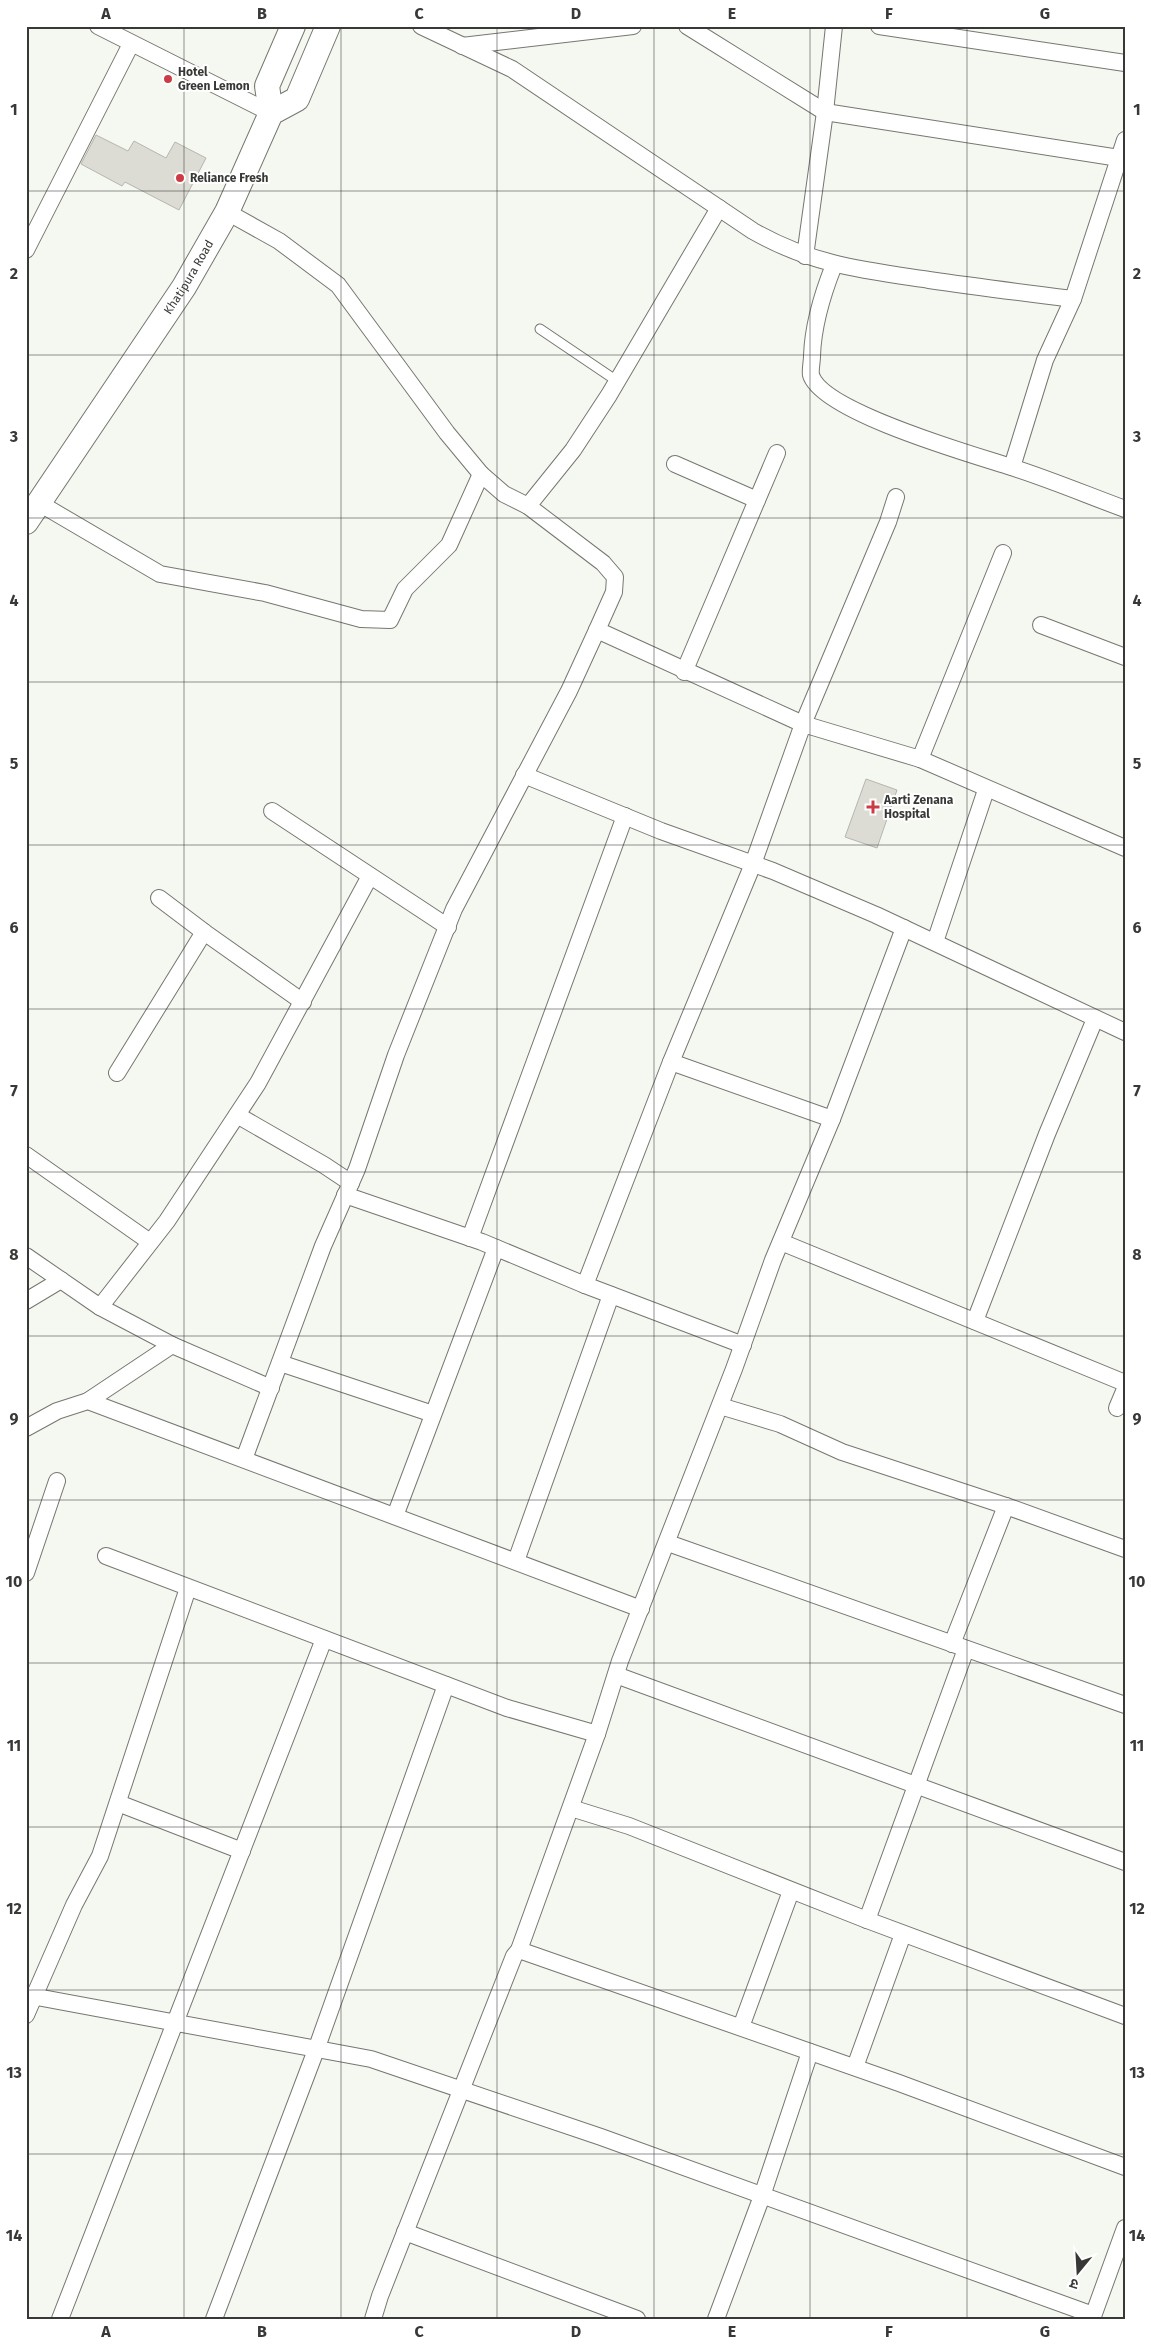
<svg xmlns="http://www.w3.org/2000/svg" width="1151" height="2345" viewBox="0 0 1151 2345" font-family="'Fira Sans','Noto Sans Devanagari',sans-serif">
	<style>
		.building { fill: #dddcd4; stroke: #b6b6ae }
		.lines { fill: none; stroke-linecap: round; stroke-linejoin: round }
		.service-casing { stroke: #757770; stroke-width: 11 }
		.minor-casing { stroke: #757770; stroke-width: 18 }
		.secondary-casing { stroke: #757770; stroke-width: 26 }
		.service { stroke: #fff; stroke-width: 9 }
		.minor { stroke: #fff; stroke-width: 16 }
		.secondary { stroke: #fff; stroke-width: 24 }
		.grid { fill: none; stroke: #383936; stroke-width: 1; stroke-opacity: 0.55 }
		.poi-dot { fill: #cc3c47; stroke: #fff; stroke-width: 2 }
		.labels { text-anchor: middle; stroke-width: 4; stroke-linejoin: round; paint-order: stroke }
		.poi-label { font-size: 12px; font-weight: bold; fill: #383936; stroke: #fff; text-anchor: start }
		.street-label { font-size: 12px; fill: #383936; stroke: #fff }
		.neatline { fill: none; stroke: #383936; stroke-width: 2 }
		.grid-label { font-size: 16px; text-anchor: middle; font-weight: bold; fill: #383936 }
	</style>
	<rect width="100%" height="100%" fill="#f5f8f1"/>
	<g class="building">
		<path d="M96 135 128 151 134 141 166 158 175 142 206 158 179 210 125 182 122 186 81 164Z"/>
		<path d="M866 779 897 790 877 848 845 837Z"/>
	</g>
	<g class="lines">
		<defs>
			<path id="service" d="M540 329 617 381"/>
			<g id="minor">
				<path d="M98 26 271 113"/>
				<path d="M421 26 512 69 753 231C813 265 862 270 929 280 977 287 1025 293 1073 299"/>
				<path d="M687 26 825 112 1119 158"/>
				<path d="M879 26 1125 63"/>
				<path d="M462 46 633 26"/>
				<path d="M227 212 279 241 338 285 447 433 481 474 504 494 528 506 603 563 615 577 614 592 597 630 803 724 920 759 1125 848"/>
				<path d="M26 250 131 44"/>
				<path d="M805 256 825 112 834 26"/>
				<path d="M834 265C822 295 813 324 812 356 812 362 810 370 811 375 822 412 974 455 1011 467 1049 479 1087 495 1125 509"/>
				<path d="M675 464 757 500"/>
				<path d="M1012 467 1045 360 1073 299 1125 140"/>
				<path d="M39 503 160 574 265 593 361 619 390 620 405 589 449 545 481 474"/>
				<path d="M528 506 573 450 609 395 719 208"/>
				<path d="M1041 625 1125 657"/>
				<path d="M684 672 777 453"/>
				<path d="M920 759 1003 553"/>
				<path d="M524 775 661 831 773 871 876 915 1125 1032"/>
				<path d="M272 811 448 927"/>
				<path d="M159 898 204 932"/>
				<path d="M935 942 986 790"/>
				<path d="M671 1062 832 1119"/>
				<path d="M117 1073 204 932 303 1002"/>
				<path d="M237 1115 324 1165 351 1183"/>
				<path d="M26 1155 150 1242"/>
				<path d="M345 1195 482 1242 585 1285 743 1345"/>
				<path d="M470 1238 625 816"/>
				<path d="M781 1242 1125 1383"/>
				<path d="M26 1256 100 1307 172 1345 271 1388"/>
				<path d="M585 1285 671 1062 753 864 803 724 888 522 896 497"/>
				<path d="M26 1301 61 1280"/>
				<path d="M100 1307 167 1221 258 1083 370 876"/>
				<path d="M975 1321 1047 1134 1095 1019"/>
				<path d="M280 1363 433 1414"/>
				<path d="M88 1401 172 1345"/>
				<path d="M720 1406 780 1424 842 1452 1006 1506 1125 1549"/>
				<path d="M1117 1408 1125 1389"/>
				<path d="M26 1428 57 1411 88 1401 641 1609"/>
				<path d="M244 1459 323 1246 357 1169 396 1055 454 909 569 691 597 630"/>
				<path d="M395 1516 496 1248"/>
				<path d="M668 1543 1125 1705"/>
				<path d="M106 1556 507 1708 597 1734"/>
				<path d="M516 1561 611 1295"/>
				<path d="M26 1573 57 1481"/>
				<path d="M952 1644 1006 1506"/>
				<path d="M616 1675 1125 1862"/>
				<path d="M118 1803 242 1851"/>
				<path d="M571 1808 629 1826 867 1920 1125 2016"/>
				<path d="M867 1920 966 1649"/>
				<path d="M519 1950 899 2083 1125 2167"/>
				<path d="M26 1995 371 2059 601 2137 1093 2315"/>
				<path d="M26 2015 74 1905 100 1856 188 1588"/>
				<path d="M741 2027 791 1891"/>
				<path d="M855 2067 903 1934"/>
				<path d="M405 2232 637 2319"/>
				<path d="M60 2319 324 1639"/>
				<path d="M214 2319 316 2050 446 1685"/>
				<path d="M373 2319 380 2296 514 1956 519 1950 597 1734 620 1661 734 1369 773 1260 832 1119 904 928"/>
				<path d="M716 2319 762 2196 810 2052"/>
				<path d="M1092 2319 1125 2228"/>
			</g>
			<g id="secondary">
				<path d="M271 113 267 86 293 26"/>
				<path id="s1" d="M26 522 184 287 227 212 271 113 297 99 328 26"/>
			</g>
		</defs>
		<use href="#service" class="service-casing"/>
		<use href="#minor" class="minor-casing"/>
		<use href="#secondary" class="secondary-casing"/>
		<use href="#service" class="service"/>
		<use href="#minor" class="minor"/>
		<use href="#secondary" class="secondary"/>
	</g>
	<path class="grid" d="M184 26V2319M341 26V2319M497 26V2319M654 26V2319M810 26V2319M967 26V2319M26 191H1125M26 355H1125M26 518H1125M26 682H1125M26 845H1125M26 1009H1125M26 1172H1125M26 1336H1125M26 1500H1125M26 1663H1125M26 1827H1125M26 1990H1125M26 2154H1125"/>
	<g class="poi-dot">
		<circle cx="168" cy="79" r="5"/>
		<circle cx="180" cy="178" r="5"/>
		<path d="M870.5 799.5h5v5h5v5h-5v5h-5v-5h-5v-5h5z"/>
	</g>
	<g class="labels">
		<g class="poi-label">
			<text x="178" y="76">Hotel<tspan x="178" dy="14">Green Lemon</tspan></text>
			<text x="190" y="182">Reliance Fresh</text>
			<text x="884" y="804">Aarti Zenana<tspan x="884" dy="14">Hospital</tspan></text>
		</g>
		<g class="street-label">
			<text dy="4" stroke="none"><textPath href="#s1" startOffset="294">Khatipura Road</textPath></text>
		</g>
	</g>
	<rect width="1151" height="2345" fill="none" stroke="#ffffff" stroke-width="55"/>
	<g transform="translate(1078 2272) rotate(198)" stroke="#ffffff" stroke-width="4" paint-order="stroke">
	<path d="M0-4L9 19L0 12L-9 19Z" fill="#383936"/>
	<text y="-8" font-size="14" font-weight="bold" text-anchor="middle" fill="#383936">उ</text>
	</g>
	<rect x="28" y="28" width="1096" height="2290" class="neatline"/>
	<g class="grid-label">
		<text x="106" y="19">A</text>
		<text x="262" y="19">B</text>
		<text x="419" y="19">C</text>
		<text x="576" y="19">D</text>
		<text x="732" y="19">E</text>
		<text x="889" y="19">F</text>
		<text x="1045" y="19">G</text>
		<text x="14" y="115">1</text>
		<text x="1137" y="115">1</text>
		<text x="14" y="279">2</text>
		<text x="1137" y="279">2</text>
		<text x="14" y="442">3</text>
		<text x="1137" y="442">3</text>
		<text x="14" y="606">4</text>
		<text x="1137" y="606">4</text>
		<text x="14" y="769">5</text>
		<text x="1137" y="769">5</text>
		<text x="14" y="933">6</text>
		<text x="1137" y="933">6</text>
		<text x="14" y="1096">7</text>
		<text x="1137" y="1096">7</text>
		<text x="14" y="1260">8</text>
		<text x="1137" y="1260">8</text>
		<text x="14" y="1424">9</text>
		<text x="1137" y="1424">9</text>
		<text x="14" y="1587">10</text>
		<text x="1137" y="1587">10</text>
		<text x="14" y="1751">11</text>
		<text x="1137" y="1751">11</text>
		<text x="14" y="1914">12</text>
		<text x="1137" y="1914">12</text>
		<text x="14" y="2078">13</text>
		<text x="1137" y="2078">13</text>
		<text x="14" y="2241">14</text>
		<text x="1137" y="2241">14</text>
		<text x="106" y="2337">A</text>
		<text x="262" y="2337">B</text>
		<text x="419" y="2337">C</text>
		<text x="576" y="2337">D</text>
		<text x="732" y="2337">E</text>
		<text x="889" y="2337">F</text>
		<text x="1045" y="2337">G</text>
	</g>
</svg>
